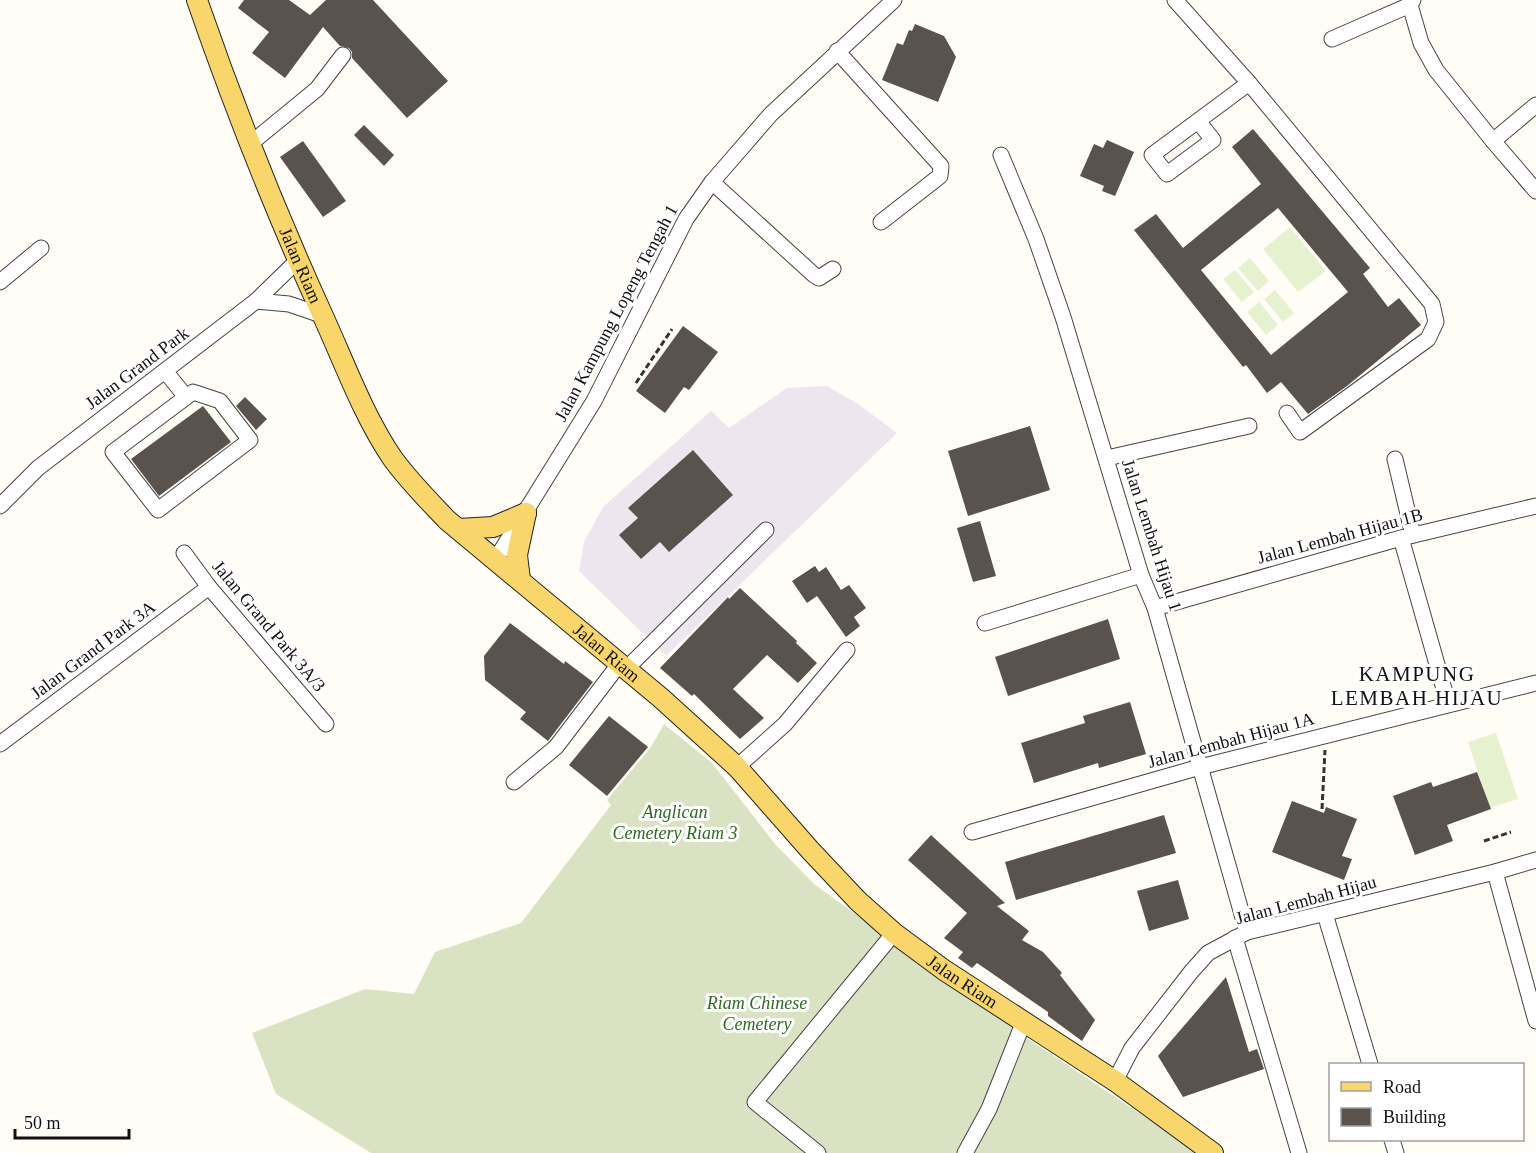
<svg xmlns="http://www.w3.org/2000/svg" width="1536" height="1153" viewBox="0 0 1536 1153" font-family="Georgia,serif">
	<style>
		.industrial { fill: #eee6ef }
		.cemetery { fill: #d9e3c4 }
		.pitch { fill: #e6f2cf }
		.building { fill: #5a524d; fill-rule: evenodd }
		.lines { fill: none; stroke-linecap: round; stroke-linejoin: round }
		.minor-casing { stroke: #444; stroke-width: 17 }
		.major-casing { stroke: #222; stroke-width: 22 }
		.path { stroke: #333; stroke-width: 3; stroke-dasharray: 6 3; stroke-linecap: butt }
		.minor { stroke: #fff; stroke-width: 15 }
		.major { stroke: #f9d66b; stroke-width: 20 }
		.labels { text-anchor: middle; stroke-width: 6; stroke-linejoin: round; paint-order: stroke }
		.street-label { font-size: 18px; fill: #111; stroke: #fff }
		.park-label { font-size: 18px; font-style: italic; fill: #2f6b1f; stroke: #fff }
		.quarter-label { font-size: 21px; letter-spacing: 1.5px; fill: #111; stroke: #fff }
	</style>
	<rect width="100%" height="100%" fill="#fffdf5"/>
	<path class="industrial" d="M827 386 858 404 897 433 666 656 579 571 584 542 603 507 711 411 729 428 787 388Z"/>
	<path class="cemetery" d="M664 724 712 763 775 844 814 884 1012 1028 1199 1153H371L276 1094 252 1033 365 989 414 994 435 952 521 923 611 805 607 800 651 747Z"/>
	<g class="pitch">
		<path d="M1290 227 1326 271 1298 292 1263 249Z"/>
		<path d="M1250 258 1269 281 1258 291 1238 268Z"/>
		<path d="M1235 270 1254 292 1242 302 1223 279Z"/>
		<path d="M1275 290 1294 313 1283 322 1264 299Z"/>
		<path d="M1259 302 1278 325 1266 335 1247 312Z"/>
		<path d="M1496 733 1518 799 1490 808 1468 742Z"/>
	</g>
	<g class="building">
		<path d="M244 0H289L310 15 326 0H373L448 81 407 118 352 58V52L349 48 340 46 323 27 285 78 252 53 269 32 238 8Z"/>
		<path d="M915 24 944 36 956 57 938 102 882 80 897 43 903 45 909 30 912 31Z"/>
		<path d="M364 125 394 155 384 166 354 135Z"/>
		<path d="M1253 129 1370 268 1363 274 1388 307 1399 298 1421 325 1347 386 1308 414 1281 382 1267 393 1246 365 1243 367 1134 230 1156 214 1183 248 1261 184 1232 147ZM1278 208 1348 292 1271 355 1201 270Z"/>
		<path d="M1107 140 1134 152 1115 196 1102 191 1104 186 1080 176 1094 144 1103 148Z"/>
		<path d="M303 141 346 201 323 217 280 157Z"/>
		<path d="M683 326 718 352 689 390 684 387 665 413 636 391Z"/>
		<path d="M245 397 267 419 256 430 236 406Z"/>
		<path d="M203 406 231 442 159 496 131 459Z"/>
		<path d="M1030 426 1050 490 968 516 948 451Z"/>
		<path d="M693 450 733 495 669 552 660 542 641 559 619 535 638 518 628 508Z"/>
		<path d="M980 521 996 576 973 582 957 528Z"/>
		<path d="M815 566 819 572 826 567 841 590 849 585 866 608 854 617 860 626 846 637 817 596 807 603 792 581Z"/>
		<path d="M740 588 797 641 796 643 817 663 798 683 767 655 733 689 764 718 740 739 694 694 692 696 660 668 728 597 729 599Z"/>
		<path d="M1108 619 1120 659 1008 696 995 657Z"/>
		<path d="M510 623 564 664 565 661 593 682 548 741 520 719 526 712 485 680 484 656Z"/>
		<path d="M1130 702 1146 754 1099 768 1098 763 1034 783 1021 743 1085 723 1083 716Z"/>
		<path d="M609 716 648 747 607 796 569 765Z"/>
		<path d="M1477 772 1491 809 1447 825 1453 841 1415 855 1393 796 1431 782 1433 787Z"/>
		<path d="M1292 801 1324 813 1326 807 1357 819 1342 856 1352 859 1344 880 1272 852Z"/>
		<path d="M1164 815 1176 853 1016 900 1005 862Z"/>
		<path d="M931 835 1005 903 997 906 1029 931 1022 940 1043 952 1062 973 1060 975 1095 1020 1082 1041 1048 1016V1012L977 963 972 968 958 958 963 952 944 938 967 913 908 860Z"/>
		<path d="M1178 880 1189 919 1149 931 1137 891Z"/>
		<path d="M1226 977 1249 1052 1257 1049 1264 1069 1183 1097 1158 1056Z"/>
	</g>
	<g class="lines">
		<defs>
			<g id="minor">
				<path d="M1175 0 1249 83 1432 304 1436 322 1428 339 1300 432 1287 413"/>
				<path d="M1413 0 1410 5 1421 43 1436 70 1493 141 1536 191"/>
				<path d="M1332 39 1410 5"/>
				<path d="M837 51 941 166 940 176 881 222"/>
				<path d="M1198 121 1213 140 1167 174 1152 155 1249 83"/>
				<path d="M1493 141 1536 105"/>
				<path d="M250 144 317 89 343 55"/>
				<path d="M1001 155 1036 239 1063 317 1141 575 1155 608 1247 932"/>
				<path d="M712 182 814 275 819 278 833 269"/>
				<path d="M0 282 41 248"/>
				<path d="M256 301 289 304 324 316"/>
				<path d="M165 371 186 397"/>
				<path d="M193 392 220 401 250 440 158 510 113 452Z"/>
				<path d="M1107 458 1249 426"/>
				<path d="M1395 459 1413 535"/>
				<path d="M0 506 38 468 256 301 298 260"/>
				<path d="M1401 538 1448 703"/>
				<path d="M184 553 209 587 326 724"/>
				<path d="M496 559 594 401 686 219 712 182 771 114 894 0"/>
				<path d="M1155 608 1401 538 1536 506"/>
				<path d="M985 623 1141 575"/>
				<path d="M626 669 766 530"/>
				<path d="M0 744 209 587"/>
				<path d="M737 767 785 724 847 650"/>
				<path d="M514 782 556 747 620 663"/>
				<path d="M972 832 1200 767 1536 683"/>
				<path d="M1495 872 1536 1021"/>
				<path d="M1325 914 1370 1064"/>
				<path d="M1235 938 1299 1153"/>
				<path d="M1115 1081 1132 1048 1191 972 1208 953 1247 932 1495 872 1536 860"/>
				<path d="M1392 1140 1396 1153"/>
				<path d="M818 1153 755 1102 894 933"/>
				<path d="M965 1153 989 1109 1024 1021"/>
			</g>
			<g id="major">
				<path id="s1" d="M197 0C234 107 276 213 323 316 345 364 363 415 393 459 409 481 428 500 447 520L661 698 737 767 810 850 858 901 894 933 944 970 1115 1081 1213 1153"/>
				<path d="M458 529 493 527 526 513"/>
				<path d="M520 580 517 555 526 513"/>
			</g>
		</defs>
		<use href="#minor" class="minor-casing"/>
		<use href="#major" class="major-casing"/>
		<g class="path">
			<path d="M636 383 672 329"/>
			<path d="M1322 809 1325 750"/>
			<path d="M1484 841 1511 832"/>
		</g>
		<use href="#minor" class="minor"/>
		<use href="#major" class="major"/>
	</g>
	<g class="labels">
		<g class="street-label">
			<text dy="6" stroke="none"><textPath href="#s1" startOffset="285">Jalan Riam</textPath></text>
			<text transform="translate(616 313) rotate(-62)" y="6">Jalan Kampung Lopeng Tengah 1</text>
			<text transform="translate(137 368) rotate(-37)" y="6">Jalan Grand Park</text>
			<text transform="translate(1152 535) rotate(72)" y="6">Jalan Lembah Hijau 1</text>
			<text transform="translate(1340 536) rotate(-15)" y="6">Jalan Lembah Hijau 1B</text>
			<text transform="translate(269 626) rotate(50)" y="6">Jalan Grand Park 3A/3</text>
			<text transform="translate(93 650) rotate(-37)" y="6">Jalan Grand Park 3A</text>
			<text dy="6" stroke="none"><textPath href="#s1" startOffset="789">Jalan Riam</textPath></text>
			<text transform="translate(1231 740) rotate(-15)" y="6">Jalan Lembah Hijau 1A</text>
			<text transform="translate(1306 900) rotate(-15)" y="6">Jalan Lembah Hijau</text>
			<text dy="6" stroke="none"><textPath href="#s1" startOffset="1275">Jalan Riam</textPath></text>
		</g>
		<g class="park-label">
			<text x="675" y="818">Anglican<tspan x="675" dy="21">Cemetery Riam 3</tspan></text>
			<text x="757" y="1009">Riam Chinese<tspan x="757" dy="21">Cemetery</tspan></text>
		</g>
		<g class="quarter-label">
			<text x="1417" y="681">KAMPUNG<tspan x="1417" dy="24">LEMBAH HIJAU</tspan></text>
		</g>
	</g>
	<rect x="1329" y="1063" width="195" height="78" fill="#ffffff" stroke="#a0a0a0" stroke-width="1.5"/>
	<rect x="1341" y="1082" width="30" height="9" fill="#f9d66b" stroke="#a0a0a0" stroke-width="1.5"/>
	<text x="1383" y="1093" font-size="18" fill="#111111">Road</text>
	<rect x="1341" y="1108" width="30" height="18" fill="#5a524d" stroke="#a0a0a0" stroke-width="1.5"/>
	<text x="1383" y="1123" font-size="18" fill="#111111">Building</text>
	<path d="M15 1129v9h114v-9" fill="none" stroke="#111111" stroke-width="3"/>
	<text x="24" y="1129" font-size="18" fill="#111111" stroke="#ffffff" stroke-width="4.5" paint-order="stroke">50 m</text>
</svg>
